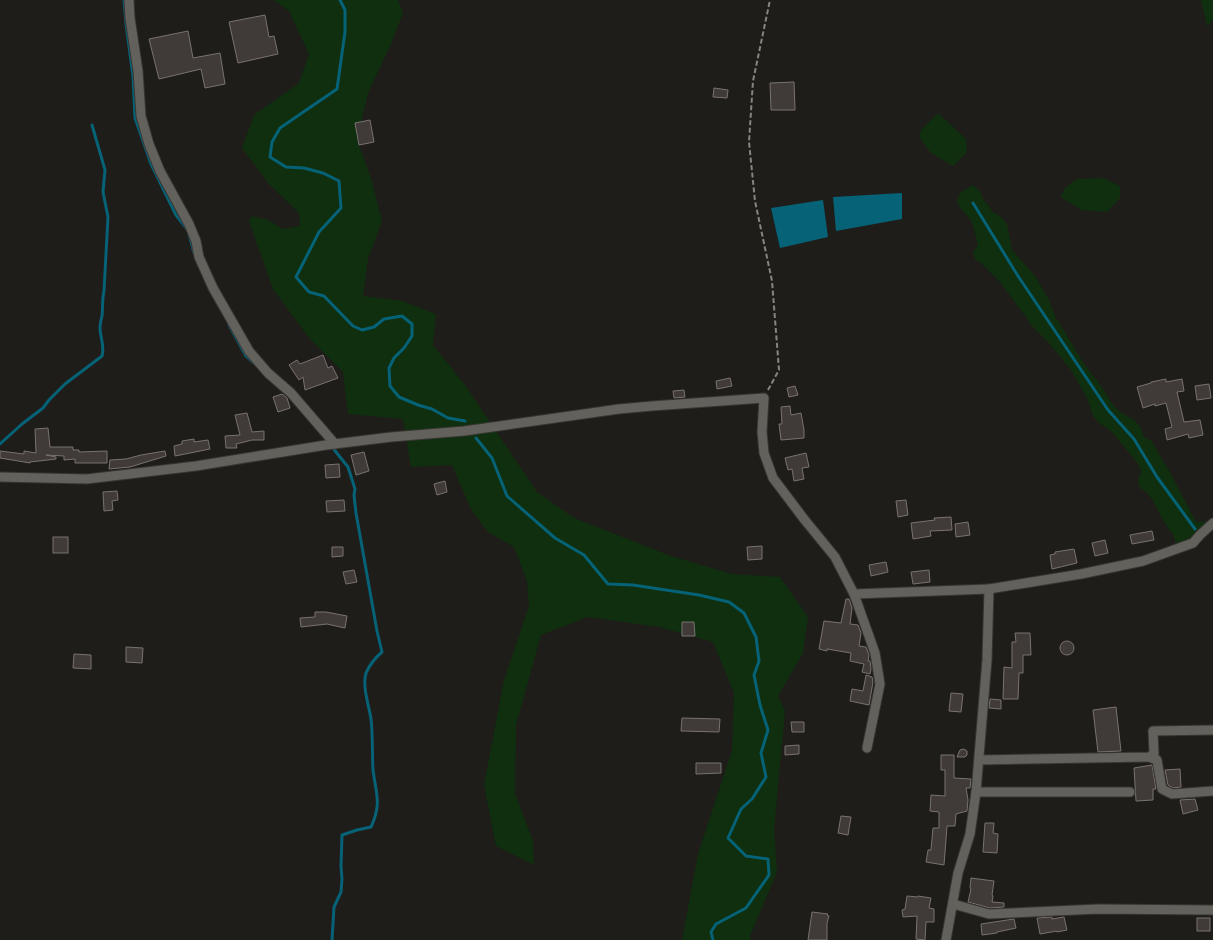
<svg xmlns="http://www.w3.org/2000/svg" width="1213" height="940" viewBox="0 0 1213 940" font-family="Merriweather,serif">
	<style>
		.green { fill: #0f2f0f }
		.water { fill: #066277 }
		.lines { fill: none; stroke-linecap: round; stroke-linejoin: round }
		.stream { stroke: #066277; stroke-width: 3 }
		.building { fill: #403a39; stroke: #787271 }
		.minor-casing { stroke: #383634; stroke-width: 11 }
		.path { stroke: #868581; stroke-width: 2; stroke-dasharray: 5 2.5; stroke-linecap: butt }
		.minor { stroke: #63615c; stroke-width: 9 }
	</style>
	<rect width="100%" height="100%" fill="#1f1d19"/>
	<g class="green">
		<path d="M274 0H398L403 13 390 46 368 93 357 140 371 178 382 221 368 259 363 296 402 301 436 314 433 345 465 385 537 492 574 518 671 556 732 574 780 577 808 617 803 653 778 696 785 711 774 830 777 872 750 936 751 940H682L698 854 732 751 734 693 713 642 659 627 588 617 541 635 516 725 515 794 533 841 534 865 496 846 484 785 504 680 529 606 527 581 514 547 488 532 471 509 452 465 411 467 403 419 348 414 343 372 309 338 273 289 249 221 252 216 268 220 283 229 300 226 299 213 269 184 242 148 254 115 299 83 309 54 289 11Z"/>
		<path d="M1201 0H1213V20L1207 26Z"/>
		<path d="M938 113 966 139 967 152 953 166 930 152 919 136 921 130Z"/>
		<path d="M1103 178 1120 186V198L1107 212 1081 210 1061 197 1064 189 1077 179Z"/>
		<path d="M973 185 980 191 983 199 993 212 1001 217 1007 224 1012 250 1035 276 1049 300 1055 316 1083 362 1103 389 1113 405 1119 411 1135 421 1141 428 1144 437 1152 441 1156 449 1170 472 1196 522 1213 521V523L1177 550 1174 536 1164 522 1152 499 1147 493 1140 488 1138 480 1141 472 1139 465 1112 432 1098 422 1093 416 1088 400 1071 370 1049 343 1031 325 1026 317 999 281 982 264 975 259 973 252 978 245 972 222 959 206 957 201 960 193Z"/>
	</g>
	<g class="water">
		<path d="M902 193V219L836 231 833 197Z"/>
		<path d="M823 200 828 237 780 248 771 208Z"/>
	</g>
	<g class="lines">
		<g class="stream">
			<path d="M124 0 126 24 133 76 135 118 151 164 176 215 187 229"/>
			<path d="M340 0 345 10V32L337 89 280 128 272 142 270 157 286 167 304 168 323 173 339 181 341 208 319 232 296 277 309 292 324 296 353 326 362 330 374 327 384 319 402 316 412 324V336L404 348 394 358 389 368 390 386 399 397 418 405 432 409 448 418 465 421"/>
			<path d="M973 203 1018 276 1108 410 1134 439 1157 477 1195 529"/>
			<path d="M189 234 194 253"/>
			<path d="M229 325 246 356 255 364"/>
			<path d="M476 438 492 458 507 496 555 538 584 555 608 584 633 585 699 595 729 602 744 613 756 637 759 661 754 675 760 705 768 730 761 753 766 777 752 799 741 809 728 838 746 856 768 859 769 875 746 908 716 924 711 932 713 940"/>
			<path d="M0 444 22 424 43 408 49 400 65 384 102 356C105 345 100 338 100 328 100 324 101 320 102 316 103 307 102 299 104 291L108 217 103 192 105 170 92 125"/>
			<path d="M332 447 348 467 355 489 354 495 356 513 377 631 382 652C375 658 370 664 366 673 362 686 369 706 371 719 373 736 372 753 373 770 376 794 382 803 371 827L357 830 342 835 341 866 342 879 341 892 334 907 332 940"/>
		</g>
	</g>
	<g class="building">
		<path d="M265 15 269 37 274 36 278 54 238 63 229 22Z"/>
		<path d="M188 31 193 58 220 53 225 84 205 88 201 69 159 79 149 39Z"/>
		<path d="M794 82 795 110H771L770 83Z"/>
		<path d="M714 88 728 90 727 98 713 97Z"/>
		<path d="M370 120 374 142 359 145 355 123Z"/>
		<path d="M323 355 328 368 332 366 338 378 305 390 303 377 299 380 289 365 297 360 300 364Z"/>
		<path d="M730 378 732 386 717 389 716 381Z"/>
		<path d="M1166 379V382L1182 379 1184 391 1177 392 1184 422 1200 420 1203 435 1189 438 1188 434 1167 440 1165 429 1172 427 1166 403 1155 406V404L1143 408 1137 387 1151 383V382Z"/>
		<path d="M1209 384 1211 398 1197 400 1195 386Z"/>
		<path d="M795 386 798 395 789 397 787 388Z"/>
		<path d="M684 390 685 397 674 398 673 391Z"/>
		<path d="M282 394 287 398 290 408 278 412 273 397Z"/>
		<path d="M790 406 791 415 801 413 804 430V438L781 440 779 424H782L781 407Z"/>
		<path d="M247 413 252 432 264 431V440H252L236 444 237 448H226L225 436 240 435 235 415Z"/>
		<path d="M48 428 50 447H73V450H79V452L107 451V463H75V459L64 460V456L46 455 56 457V459L30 462V463L0 458V451L24 454V451L36 453 35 429Z"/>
		<path d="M194 439V442L208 440 210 449 175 456 174 446 182 444V441Z"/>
		<path d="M165 451 166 456 130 467 109 469 110 460 126 459 141 455Z"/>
		<path d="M364 452 369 471 356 475 351 455Z"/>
		<path d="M806 453 809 467 802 468 804 479 794 481 792 469 788 470 785 458Z"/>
		<path d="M339 464 340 477 326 478 325 465Z"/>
		<path d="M445 481 447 492 437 495 434 484Z"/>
		<path d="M117 491 118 500 112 501 113 510 104 511 103 492Z"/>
		<path d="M344 500 345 511 327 512 326 501Z"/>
		<path d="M906 500 908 515 898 517 896 501Z"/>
		<path d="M951 517 952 530 930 531 931 536 913 539 911 523 935 520 934 518Z"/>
		<path d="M968 522 970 535 956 537 955 524Z"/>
		<path d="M1152 531 1154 540 1132 544 1130 535Z"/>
		<rect x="53" y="537" width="15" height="16"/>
		<path d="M1105 540 1108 553 1095 556 1092 543Z"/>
		<path d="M762 546V559L748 560 747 547Z"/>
		<path d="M332 547H343V556L332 557Z"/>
		<path d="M1074 549 1077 563 1052 569 1050 555 1055 554V552Z"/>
		<path d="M886 562 888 572 871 576 869 565Z"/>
		<path d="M354 570 357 582 346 584 343 572Z"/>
		<path d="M929 570 930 582 913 584 911 572Z"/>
		<path d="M846 599H849L852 608 850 624 858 625 861 633 859 646 866 647 869 655 868 661H870L871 669 870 674 862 672 864 664 850 661 851 653 827 649V651L819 649 824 621 841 623Z"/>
		<path d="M315 612H326L347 616 345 628 327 624 301 627 300 618 315 617Z"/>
		<path d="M682 622H694L695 636H682Z"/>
		<path d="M1015 633H1030L1031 655H1023V673H1019L1018 699H1003L1004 667 1012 668V642H1016Z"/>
		<circle cx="1067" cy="648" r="7"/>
		<path d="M126 647 143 648 142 663 126 662Z"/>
		<path d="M74 654 91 655V669L73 668Z"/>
		<path d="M866 675 872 677 873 682 869 705 850 701 852 689 863 691Z"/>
		<path d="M951 693 963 694 961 712 949 711Z"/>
		<path d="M990 699 1001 700V709L989 708Z"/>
		<path d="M1116 707 1121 751 1098 752 1093 710Z"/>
		<path d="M682 718 720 719 719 732 681 731Z"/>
		<path d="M791 722H804V732H792Z"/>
		<path d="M799 745V754L785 755V746Z"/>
		<path d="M964 749 967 751V755L965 757H957L960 750Z"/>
		<path d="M941 755H954V778L971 779 970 788H966L968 800 967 811 956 814 955 826H947L944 865 926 862 928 850H931L933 828H939V812L930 811 931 795 945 796V770H941Z"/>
		<path d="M696 763H721V773L696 774Z"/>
		<path d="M1152 765 1156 789H1153V800L1136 801 1134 768Z"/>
		<path d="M1180 769 1181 787 1173 788 1168 785 1165 770Z"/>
		<path d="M1195 799 1198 810 1183 814 1180 800Z"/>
		<path d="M841 816 851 817 848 835 838 833Z"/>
		<path d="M985 823H994L993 833 998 834 997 853 983 852Z"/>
		<path d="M971 878 994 881 992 895 993 896 992 902 1004 903V907L990 908 968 902 971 889 970 888Z"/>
		<path d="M907 896 918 897V896L931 898 929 908 934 909V922H926L925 940 916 939 917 916 903 917 902 910 905 909Z"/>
		<path d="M812 912 828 914 827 915 829 916 827 923V940H808Z"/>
		<path d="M1052 917V919L1064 917 1067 930 1057 932V931L1040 934 1037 918Z"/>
		<rect x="1197" y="918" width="13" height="13"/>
		<path d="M1014 919 1016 928 997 932V933L982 935 981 924Z"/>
	</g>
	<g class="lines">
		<defs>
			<g id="minor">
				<path d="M129 0 130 18 138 71 141 116 149 144 160 171 189 224 196 241 199 257 213 288 249 351 268 373 291 393 335 444"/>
				<path d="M0 477 87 479 196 466 326 445 391 437 464 431 619 409 652 406 764 398 762 432 764 453 773 478 804 519 835 557 854 594 989 589 987 660 976 792 970 834 958 873 946 940"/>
				<path d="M989 589 1081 574 1143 561 1193 543 1200 535 1213 523"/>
				<path d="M854 594 875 653 880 684 867 748"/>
				<path d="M1149 757 1157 760 1162 789 1172 794 1213 791"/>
				<path d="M979 760 1149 757 1154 754 1153 731 1213 730"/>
				<path d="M976 792H1130"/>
				<path d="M953 904 989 914 1098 909 1213 910"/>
			</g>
		</defs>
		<use href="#minor" class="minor-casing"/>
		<path class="path" d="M768 390 779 370 772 281 755 201 749 142 753 81 770 0"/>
		<use href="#minor" class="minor"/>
	</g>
</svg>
